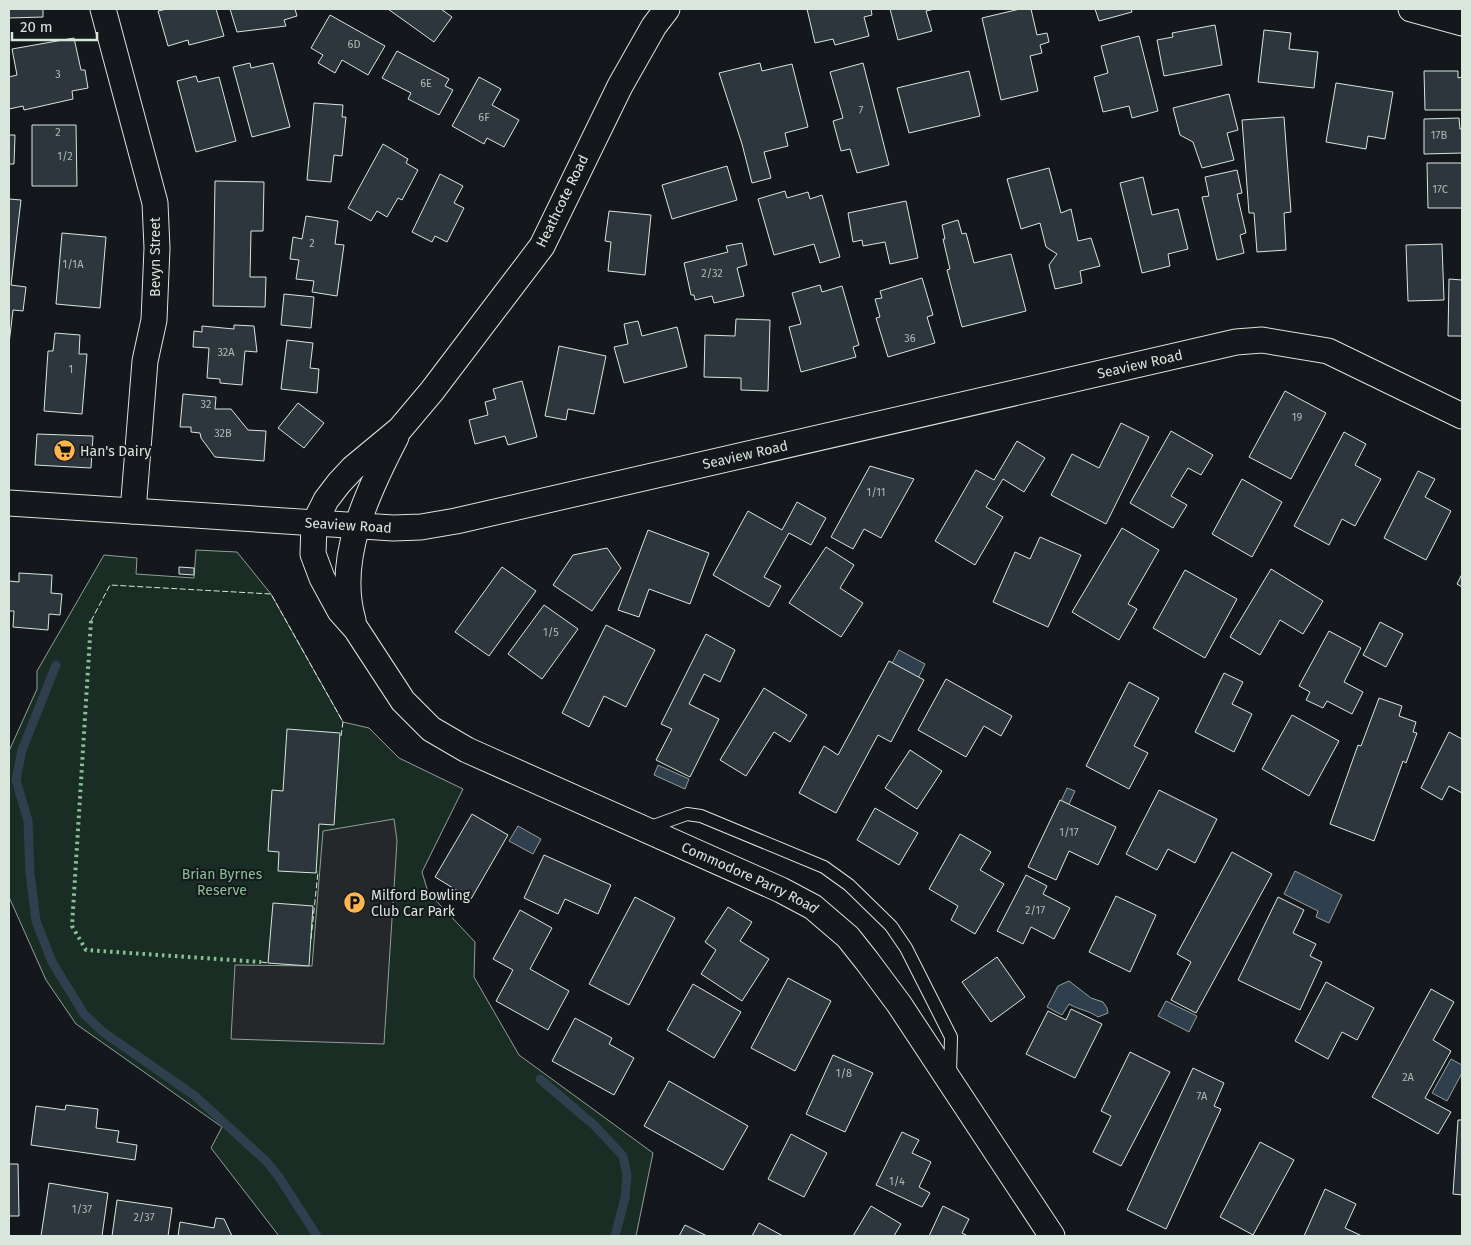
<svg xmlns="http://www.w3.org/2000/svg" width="1471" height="1245" viewBox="0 0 1471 1245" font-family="'Fira Sans',sans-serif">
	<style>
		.green { fill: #1a2d24; stroke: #939e99 }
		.parking { fill: #24282b; stroke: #939e99 }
		.water { fill: #2f3f4d; stroke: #939e99 }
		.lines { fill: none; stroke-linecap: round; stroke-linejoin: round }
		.stream { stroke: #2f3f4d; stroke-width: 9 }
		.building { fill: #2c363c; stroke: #d8e6dc }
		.lane-casing { stroke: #d8e6dc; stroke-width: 14 }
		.street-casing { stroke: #d8e6dc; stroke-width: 27 }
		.lane { stroke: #14181c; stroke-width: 12 }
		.street { stroke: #14181c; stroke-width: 25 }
		.hedge { stroke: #8ac095; stroke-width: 4; stroke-dasharray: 2.5 4; stroke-linecap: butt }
		.fence { stroke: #d8e6dc; stroke-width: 1; stroke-dasharray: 6 2.5; stroke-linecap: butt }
		.labels { text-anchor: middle; stroke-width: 4; stroke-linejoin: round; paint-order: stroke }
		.number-label { font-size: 11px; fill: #adbab4 }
		.street-label { font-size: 14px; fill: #d8e6dc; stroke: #14181c }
		.poi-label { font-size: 14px; fill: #d8e6dc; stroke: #14181c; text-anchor: start }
		.park-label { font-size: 14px; fill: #8ac095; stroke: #14181c }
	</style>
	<rect width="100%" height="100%" fill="#14181c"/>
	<path class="green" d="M196 550 237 552 271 594 343 722 369 728 399 758 463 789 422 872 428 892 475 942 474 977 519 1055 653 1153 636 1236H279L211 1148 222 1127 76 1024 46 980 9 897V751L37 689V671L104 555 137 558 136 574 194 578Z"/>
	<path class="parking" d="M394 819 397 841 384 1044 231 1039 235 965 312 966 323 831Z"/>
	<g class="water">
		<path d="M899 650 925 664 917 681 890 667Z"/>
		<path d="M658 765 689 779 685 789 654 775Z"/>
		<path d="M1067 788 1075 791 1060 824 1052 821Z"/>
		<path d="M518 826 541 839 533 854 509 841Z"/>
		<path d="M1295 871 1342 895 1329 923 1316 917 1318 911 1284 894Z"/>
		<path d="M1069 981 1091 998 1103 1002 1107 1008 1108 1013 1098 1017C1088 1010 1079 1010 1069 1004L1062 1015 1047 1007 1058 986Z"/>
		<path d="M1166 1001 1197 1016 1189 1032 1158 1016Z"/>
		<path d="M1451 1059 1462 1065V1073L1447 1101 1432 1093Z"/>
	</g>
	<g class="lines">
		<g class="stream">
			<path d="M56 665 22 750 16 780 28 821 30 873 36 921 52 962 84 1014 103 1032 195 1096 266 1161 279 1177 317 1236"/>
			<path d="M540 1079 595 1126 623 1156 627 1175 625 1198 615 1236"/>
		</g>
	</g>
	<g class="building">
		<path d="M9 9H43V17L9 18Z"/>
		<path d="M167 9H216L224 36 189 45 188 40 168 46 158 11Z"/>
		<path d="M230 9H295L297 16 284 20 286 26 237 32Z"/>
		<path d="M388 9H441L452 17 434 42Z"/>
		<path d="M807 9H871L872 15 864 17 869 36 835 45 833 39 815 43Z"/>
		<path d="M890 9H935L926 11 932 31 898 40Z"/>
		<path d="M1020 9H1031L1037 35 1047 33 1049 42 1040 45 1042 53 1030 56 1038 91 1001 100 982 18Z"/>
		<path d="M1095 9H1131L1132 12 1099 21Z"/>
		<path d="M330 15 385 46 368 75 342 60 335 73 318 63 323 55 311 48Z"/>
		<path d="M1215 25 1222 65 1164 76 1157 40 1173 37 1172 33Z"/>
		<path d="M1264 30 1291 33 1289 49 1318 52 1314 88 1258 82Z"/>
		<path d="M1139 36 1158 111 1132 118 1129 106 1103 112 1094 77 1108 73 1101 46Z"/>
		<path d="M74 38 81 70H85L88 88 72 91 73 99 24 110 23 106 9 109V77L17 75 12 49Z"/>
		<path d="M397 51 449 79 445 86 453 90 439 115 408 99 411 93 382 78Z"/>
		<path d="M250 63 251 68 273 63 290 127 252 137 233 67Z"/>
		<path d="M760 63 762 71 792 64 808 127 785 133 788 146 764 152 771 178 752 183 742 144 719 73Z"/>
		<path d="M863 63 889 165 857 173 850 149 841 151 833 121 843 118 830 72Z"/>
		<path d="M969 71 980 116 909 133 897 88Z"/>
		<path d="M1424 71H1458V78L1462 77V110H1425Z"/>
		<path d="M196 76 198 82 219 77 236 141 196 152 177 81Z"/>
		<path d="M479 77 501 89 492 105 519 120 504 147 487 138 484 144 452 126Z"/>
		<path d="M1336 83 1393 92 1385 139 1368 136 1366 149 1326 142Z"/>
		<path d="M1229 94 1238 130 1227 133 1234 160 1202 168 1193 142 1180 135 1173 108Z"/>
		<path d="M314 103 343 105 342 117H346L342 156 334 155 331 182 307 180Z"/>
		<path d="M1284 117 1291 212 1284 213 1286 250 1257 252 1254 213H1249L1242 120Z"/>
		<path d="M1459 118 1460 129H1462V153L1424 154V119Z"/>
		<path d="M32 125H76L77 186H32Z"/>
		<path d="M9 135H15L14 164H9Z"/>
		<path d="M383 144 408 159 406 163 418 170 402 200 398 198 387 217 377 211 371 221 348 208Z"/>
		<path d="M1427 163H1462V208H1428Z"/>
		<path d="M727 166 737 200 672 219 662 185Z"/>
		<path d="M1049 168 1061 213 1071 209 1078 241 1091 238 1100 266 1080 271 1082 283 1055 289 1049 265 1057 254 1046 247 1040 223 1021 229 1007 179Z"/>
		<path d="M1237 170 1242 193 1237 194 1246 233 1240 235 1244 253 1217 260 1202 197 1209 196 1205 177Z"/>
		<path d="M440 174 463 186 454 203 464 208 447 242 435 236 432 242 412 232Z"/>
		<path d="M1143 177 1152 215 1178 209 1188 249 1168 254 1170 266 1142 273 1120 183Z"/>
		<path d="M215 181 264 182 263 231H251L250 277H266L265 307 213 306Z"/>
		<path d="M785 191 787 198 808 192 810 199 822 195 840 257 820 263 814 244 774 255 758 199Z"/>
		<path d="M9 199 21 200 11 285 26 287 23 311 13 310 9 344Z"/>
		<path d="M906 201 918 258 890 264 885 242 863 246 862 240 853 242 848 213Z"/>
		<path d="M609 211 651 215 645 275 608 271 611 242 605 241Z"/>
		<path d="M306 216 338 221 335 244 344 245 337 296 312 292 314 281 296 279 299 260 290 259 293 237 302 239Z"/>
		<path d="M958 220 962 234 966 233 974 263 1011 254 1026 311 962 327 947 270 950 269 943 239H945L942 225Z"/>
		<path d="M62 233 106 237 100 308 56 304Z"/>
		<path d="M742 243 747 265 737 268 744 296 714 303 712 296 695 300 694 295H691L684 263 728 252 726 246Z"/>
		<path d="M1442 244 1444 300 1408 301 1406 245Z"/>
		<path d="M922 278 933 315 927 317 935 343 888 357 876 318 880 317 875 299 882 298 880 291Z"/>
		<path d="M1449 279 1462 280V336H1448Z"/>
		<path d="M820 285 822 292 842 286 859 345 853 347 856 357 801 372 789 327 801 324 792 293Z"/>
		<path d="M284 294 314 297 311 328 281 325Z"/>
		<path d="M736 319 770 320 768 391 741 390V378L704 377 705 335 735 336Z"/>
		<path d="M638 321 642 336 677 327 687 367 624 383 614 347 628 344 624 324Z"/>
		<path d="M234 325 254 326 257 352 245 351 242 385 220 383V379L207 378 209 348 193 347 194 331 202 332V326L234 329Z"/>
		<path d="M55 333 80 335 79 354H87L82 414 44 411 48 351H53Z"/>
		<path d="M287 340 313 343 310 368 319 369 317 393 281 389Z"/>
		<path d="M559 346 606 356 594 414 568 409 566 420 545 416Z"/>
		<path d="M522 381 537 437 508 445 505 436 475 444 469 420 488 415 485 402 496 399 493 389Z"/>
		<path d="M1285 391 1326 413 1291 479 1249 457Z"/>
		<path d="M183 394 216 397 215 409H231L248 430 266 431 264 461 215 457 201 438 200 433 191 432V427H180Z"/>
		<path d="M298 403 324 423 304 448 278 428Z"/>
		<path d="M1121 423 1149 437 1106 524 1051 495 1072 454 1099 468Z"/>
		<path d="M1171 431 1213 455 1201 475 1188 468 1171 496 1187 505 1173 528 1130 503Z"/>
		<path d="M1344 432 1366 444 1355 465 1381 479 1355 526 1342 519 1329 545 1294 526Z"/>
		<path d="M37 434 93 436 91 468 35 465Z"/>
		<path d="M1017 441 1045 458 1024 492 1003 479 986 507 1003 517 975 565 935 541 976 470 994 480Z"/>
		<path d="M870 466 914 479 881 538 864 529 853 549 831 537Z"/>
		<path d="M1418 471 1435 479 1425 497 1451 511 1426 560 1384 538Z"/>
		<path d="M1242 479 1282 502 1252 557 1212 534Z"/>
		<path d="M797 502 826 518 811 545 789 533 764 577 781 586 769 607 713 575 748 511 782 530Z"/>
		<path d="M1122 528 1159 550 1128 604 1137 609 1119 640 1072 612Z"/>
		<path d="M648 530 709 553 690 604 649 589 639 617 618 610Z"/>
		<path d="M1040 537 1081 555 1048 627 993 602 1015 552 1030 559Z"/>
		<path d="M826 547 854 565 840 588 863 603 841 637 789 603Z"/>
		<path d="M607 548 621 568 592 611 553 585 573 555Z"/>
		<path d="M179 567 194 568V575L179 574Z"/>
		<path d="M502 567 536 591 489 656 455 632Z"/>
		<path d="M1271 569 1323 601 1303 634 1280 620 1260 655 1230 637Z"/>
		<path d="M1185 570 1237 599 1205 658 1153 628Z"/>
		<path d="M19 573 52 575 51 593 62 594 60 615 49 614 48 630 13 627 14 611H9V581L19 582Z"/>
		<path d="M1462 574V587L1457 584Z"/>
		<path d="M544 605 578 629 542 679 508 654Z"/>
		<path d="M1380 622 1403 634 1386 667 1363 655Z"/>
		<path d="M606 625 655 650 626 707 604 696 589 727 562 713Z"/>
		<path d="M1329 631 1361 648 1344 682 1363 692 1352 714 1327 701 1323 708 1306 700 1310 692 1299 686Z"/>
		<path d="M706 634 735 650 720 682 704 674 689 704 719 719 690 777 656 760 672 729 661 724Z"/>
		<path d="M889 661 924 680 891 742 878 735 836 813 799 793 824 746 838 755Z"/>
		<path d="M1224 673 1243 682 1232 704 1252 714 1234 752 1195 732Z"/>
		<path d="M946 679 1012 716 1001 736 984 726 966 757 918 730Z"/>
		<path d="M1129 682 1159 698 1134 746 1148 753 1129 789 1086 766Z"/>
		<path d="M764 688 807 715 790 742 774 732 746 776 720 760Z"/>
		<path d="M1379 698 1402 706 1399 716 1416 722 1413 732 1417 733 1406 763 1403 761 1374 841 1330 824 1358 745 1361 746Z"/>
		<path d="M1292 715 1339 741 1309 796 1262 769Z"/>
		<path d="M287 729 340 733 334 825 319 824 316 873 278 871 279 852 268 851 272 790 283 791Z"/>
		<path d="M1449 732 1462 739V793L1449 786 1442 800 1421 788Z"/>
		<path d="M910 750 942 771 917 809 885 788Z"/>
		<path d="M1159 790 1217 819 1195 863 1168 849 1157 870 1126 854Z"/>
		<path d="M1060 800 1116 827 1098 865 1069 851 1056 880 1028 867Z"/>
		<path d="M875 808 918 833 899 865 857 840Z"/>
		<path d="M472 814 508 835 471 899 435 877Z"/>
		<path d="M960 834 991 852 980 870 1004 884 975 934 951 920 958 906 929 889Z"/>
		<path d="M1232 852 1272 874 1196 1013 1171 1000 1191 962 1177 954Z"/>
		<path d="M544 855 611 885 598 914 565 899 558 914 524 898Z"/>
		<path d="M1026 875 1047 886 1043 894 1070 908 1054 939 1031 927 1023 944 997 931Z"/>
		<path d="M1116 896 1156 915 1130 972 1089 952Z"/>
		<path d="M635 897 675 918 629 1005 589 984Z"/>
		<path d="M1278 897 1304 910 1293 933 1316 944 1310 956 1322 962 1300 1010 1238 980Z"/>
		<path d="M273 903 313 906 309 966 268 963Z"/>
		<path d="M728 907 752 922 740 941 769 959 742 1001 701 974 716 950 705 942Z"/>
		<path d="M520 910 552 928 530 969 569 991 548 1030 496 1001 513 970 493 959Z"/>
		<path d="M997 957 1025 997 991 1022 962 982Z"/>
		<path d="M788 978 831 1001 795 1071 751 1048Z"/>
		<path d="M1326 982 1374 1008 1357 1040 1342 1032 1328 1059 1295 1041Z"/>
		<path d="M693 984 741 1012 714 1058 667 1030Z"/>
		<path d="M1431 989 1454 1002 1433 1040 1451 1051 1425 1098 1451 1112 1438 1134 1372 1097Z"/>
		<path d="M1071 1009 1102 1024 1075 1078 1026 1054 1048 1011 1066 1020Z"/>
		<path d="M575 1018 612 1038 609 1044 634 1058 614 1095 552 1061Z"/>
		<path d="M1130 1052 1170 1072 1121 1166 1093 1152 1111 1116 1101 1111Z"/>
		<path d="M833 1055 873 1073 845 1132 806 1114Z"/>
		<path d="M1193 1068 1224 1083 1214 1106 1221 1109 1166 1229 1127 1210Z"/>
		<path d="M669 1081 748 1126 723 1170 644 1126Z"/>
		<path d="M66 1105 98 1109 96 1128 119 1131 117 1142 137 1145 135 1160 31 1145 36 1106 65 1110Z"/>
		<path d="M1458 1120H1462V1195L1453 1194Z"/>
		<path d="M902 1132 919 1140 912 1153 931 1162 919 1187 930 1193 922 1207 876 1185Z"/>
		<path d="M791 1134 827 1153 804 1197 768 1179Z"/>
		<path d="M1260 1142 1294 1160 1253 1235 1220 1217Z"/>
		<path d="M9 1164H18L19 1216H9Z"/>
		<path d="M49 1183 108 1193 102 1236H41Z"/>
		<path d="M1325 1189 1356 1204 1345 1228 1362 1236H1304Z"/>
		<path d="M117 1200 172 1208 168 1236H112Z"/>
		<path d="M871 1206 901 1224 894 1236H853Z"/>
		<path d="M943 1206 969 1219 962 1233 968 1236H929Z"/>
		<path d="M216 1218 224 1219 232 1236H178L180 1222 214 1228Z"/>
		<path d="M759 1223 783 1236H752Z"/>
		<path d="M685 1225 707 1236H679Z"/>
	</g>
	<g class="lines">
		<defs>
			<path id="lane" d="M645 829 687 814 701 816 824 867 849 885 891 926 906 948 951 1037 950 1074"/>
			<g id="street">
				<path d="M103 9 155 203 157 248 154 320 145 361 133 511"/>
				<path id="s1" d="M667 9 654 26 620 86 542 246 432 391 400 429 353 468 339 483 326 500 314 524 313 554 322 578 340 611 356 629 403 701 431 729 467 750 781 890 813 907 848 937 867 961 899 1004 1052 1236"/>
				<path d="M1411 9 1462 23"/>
				<path id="s2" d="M9 503 393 528 421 527 456 521 1236 342 1262 340 1328 351 1462 416"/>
				<path d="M353 620C335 559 368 491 396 437"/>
			</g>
		</defs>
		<use href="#lane" class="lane-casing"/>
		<use href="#street" class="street-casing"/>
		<use href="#lane" class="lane"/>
		<use href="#street" class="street"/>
		<path class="hedge" d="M91 621 72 926 86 950 261 962"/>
		<g class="fence">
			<path d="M91 621 110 585 271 594 343 722 341 736 339 735"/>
			<path d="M311 939 318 872H316"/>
			<path d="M261 962 268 963"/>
		</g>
	</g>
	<defs>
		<symbol id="supermarket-disc" viewBox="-11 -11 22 22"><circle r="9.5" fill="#ffb74d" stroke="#14181c"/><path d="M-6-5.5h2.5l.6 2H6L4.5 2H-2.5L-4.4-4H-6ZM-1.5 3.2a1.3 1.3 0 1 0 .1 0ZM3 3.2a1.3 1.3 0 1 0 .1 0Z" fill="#111"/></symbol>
		<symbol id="parking-disc" viewBox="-11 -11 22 22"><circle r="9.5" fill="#ffb74d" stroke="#14181c"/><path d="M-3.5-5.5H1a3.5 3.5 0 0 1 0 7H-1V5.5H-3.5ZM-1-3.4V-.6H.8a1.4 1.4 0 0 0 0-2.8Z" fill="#111"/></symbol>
	</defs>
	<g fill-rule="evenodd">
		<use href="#supermarket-disc" x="52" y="438" width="25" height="25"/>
		<use href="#parking-disc" x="342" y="890" width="25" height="25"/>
	</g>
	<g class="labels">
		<g class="number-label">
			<text x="354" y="48">6D</text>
			<text x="58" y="78">3</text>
			<text x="426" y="87">6E</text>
			<text x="861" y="114">7</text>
			<text x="484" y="121">6F</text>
			<text x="58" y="136">2</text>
			<text x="1439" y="139">17B</text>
			<text x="65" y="160">1/2</text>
			<text x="1440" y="193">17C</text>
			<text x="312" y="247">2</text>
			<text x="73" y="268">1/1A</text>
			<text x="712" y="277">2/32</text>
			<text x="910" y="342">36</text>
			<text x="226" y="356">32A</text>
			<text x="71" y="373">1</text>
			<text x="206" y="408">32</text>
			<text x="1297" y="421">19</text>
			<text x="223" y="437">32B</text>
			<text x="876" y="496">1/11</text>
			<text x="551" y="636">1/5</text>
			<text x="1069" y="836">1/17</text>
			<text x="1035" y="914">2/17</text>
			<text x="844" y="1077">1/8</text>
			<text x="1408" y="1081">2A</text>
			<text x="1202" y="1100">7A</text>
			<text x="897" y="1185">1/4</text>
			<text x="82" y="1213">1/37</text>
			<text x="144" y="1221">2/37</text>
		</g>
		<g class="street-label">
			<text transform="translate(562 201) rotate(-64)" y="5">Heathcote Road</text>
			<text transform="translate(155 257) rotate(-90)" y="5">Bevyn Street</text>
			<text dy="5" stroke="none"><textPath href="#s2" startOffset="1150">Seaview Road</textPath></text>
			<text dy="5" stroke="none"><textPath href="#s2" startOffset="745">Seaview Road</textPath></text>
			<text dy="5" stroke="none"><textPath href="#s2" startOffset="340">Seaview Road</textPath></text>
			<text dy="5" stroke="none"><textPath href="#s1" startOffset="1225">Commodore Parry Road</textPath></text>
		</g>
		<g class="poi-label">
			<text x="80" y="456">Han's Dairy</text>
			<text x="371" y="900">Milford Bowling<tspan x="371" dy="16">Club Car Park</tspan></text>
		</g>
		<g class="park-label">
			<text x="222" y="879">Brian Byrnes<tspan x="222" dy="16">Reserve</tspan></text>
		</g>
	</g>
	<rect width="1471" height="1245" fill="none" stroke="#d8e6dc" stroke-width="20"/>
	<path d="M12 32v8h85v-8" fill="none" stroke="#d8e6dc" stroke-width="2.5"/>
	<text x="20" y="32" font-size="15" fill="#d8e6dc" stroke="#14181c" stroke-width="4" paint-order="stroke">20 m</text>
</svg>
